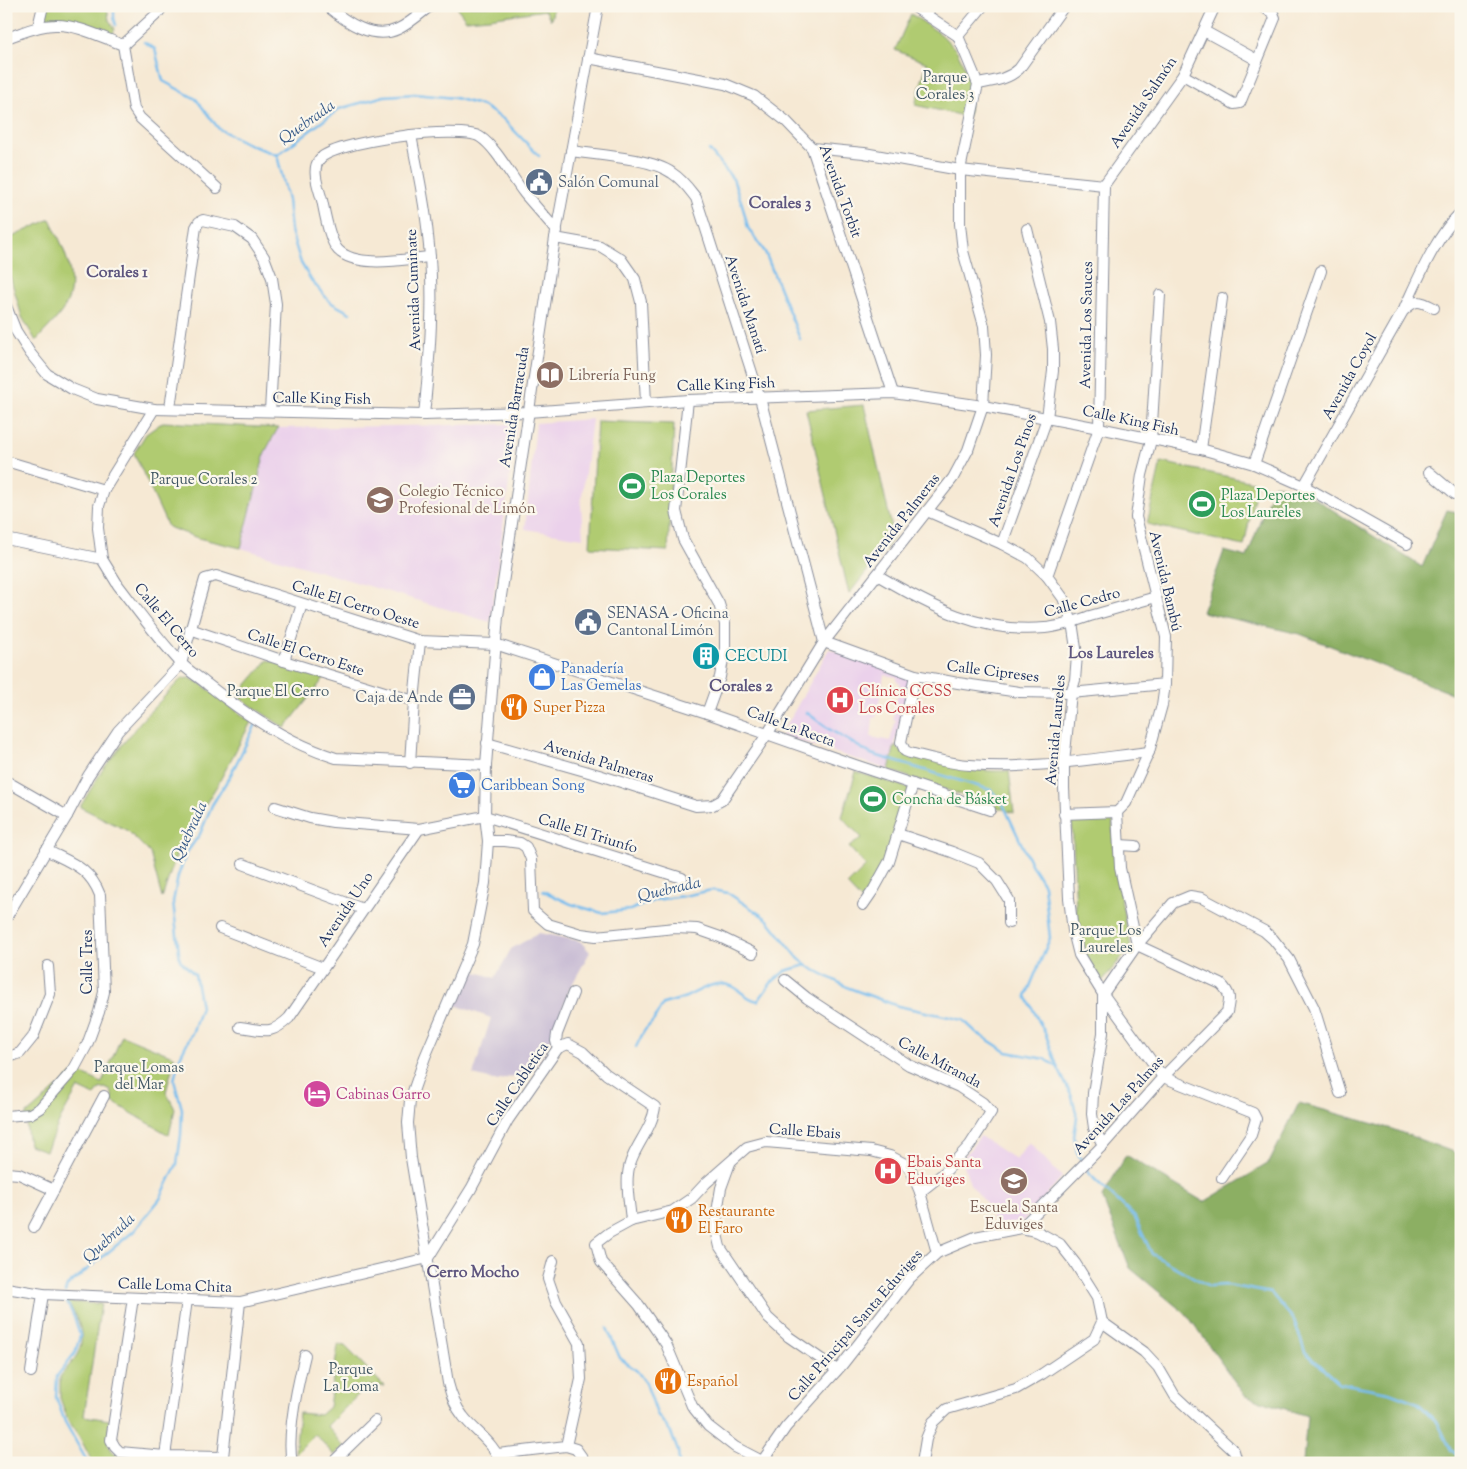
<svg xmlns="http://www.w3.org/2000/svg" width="1467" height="1469" viewBox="0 0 1467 1469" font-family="'Sorts Mill Goudy',serif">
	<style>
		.built { fill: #ebd1eb; fill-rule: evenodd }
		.industrial { fill: #cbbfd5 }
		.green { fill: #b0cb71; stroke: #667d68 }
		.forest { fill: #8caf63; stroke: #546f60 }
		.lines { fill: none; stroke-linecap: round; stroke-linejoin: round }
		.stream { stroke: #77bdee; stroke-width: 2.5 }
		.minor-casing { stroke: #888c99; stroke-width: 12 }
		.minor { stroke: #fff; stroke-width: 10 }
		.labels { text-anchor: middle; stroke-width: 4.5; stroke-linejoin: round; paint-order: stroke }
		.park-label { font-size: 15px; fill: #405663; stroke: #fbf7ec }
		.street-label { font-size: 15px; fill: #1b2f5e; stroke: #fbf7ec }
		.service-label { font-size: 15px; fill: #4e5e75; stroke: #fbf7ec; text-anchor: start }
		.education-label { font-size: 15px; fill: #785e54; stroke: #fbf7ec; text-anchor: start }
		.leisure-label { font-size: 15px; fill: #27864d; stroke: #fbf7ec; text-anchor: start }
		.culture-label { font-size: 15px; fill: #0d838f; stroke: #fbf7ec; text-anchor: start }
		.shop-label { font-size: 15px; fill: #366cbe; stroke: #fbf7ec; text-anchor: start }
		.health-label { font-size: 15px; fill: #be3a42; stroke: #fbf7ec; text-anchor: start }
		.food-label { font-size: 15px; fill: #c56008; stroke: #fbf7ec; text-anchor: start }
		.hotel-label { font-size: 15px; fill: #b23c85; stroke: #fbf7ec; text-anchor: start }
		.water-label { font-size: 16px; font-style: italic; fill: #375a89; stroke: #fbf7ec }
		.neighbourhood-label { font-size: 16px; font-weight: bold; fill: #5e567f; stroke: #fbf7ec }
	</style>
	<rect width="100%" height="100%" fill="#fbf7ec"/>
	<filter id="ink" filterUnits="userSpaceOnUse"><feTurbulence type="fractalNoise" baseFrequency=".02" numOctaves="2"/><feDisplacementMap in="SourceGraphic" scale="10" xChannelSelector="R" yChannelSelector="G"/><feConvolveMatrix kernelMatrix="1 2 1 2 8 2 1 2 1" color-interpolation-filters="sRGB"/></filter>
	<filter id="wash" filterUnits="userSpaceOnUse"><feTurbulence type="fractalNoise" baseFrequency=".0096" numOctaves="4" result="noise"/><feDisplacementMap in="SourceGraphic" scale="20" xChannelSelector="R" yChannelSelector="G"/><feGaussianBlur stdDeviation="1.12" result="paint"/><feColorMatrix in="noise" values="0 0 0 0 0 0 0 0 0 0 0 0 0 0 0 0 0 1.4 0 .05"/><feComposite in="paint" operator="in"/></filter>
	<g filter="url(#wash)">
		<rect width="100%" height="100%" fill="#f6e9d4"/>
		<g class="built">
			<path d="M592 419 581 504 583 538 525 529 536 423Z"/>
			<path d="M517 424 490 622 241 548 265 452 278 428Z"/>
			<path d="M829 649 910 677 889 770 781 735ZM884 675 897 677V682L900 683 893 719 896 720 890 741 871 737 873 718H876Z"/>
			<path d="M980 1136 1016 1160 1029 1142 1062 1177 1023 1221 996 1225 985 1206 987 1204 970 1184 962 1160Z"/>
		</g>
		<path class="industrial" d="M539 933 580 941 590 952 569 990 550 1042 533 1070 497 1081 473 1075 491 1018 455 1005 468 969 495 978 511 949Z"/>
		<g class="green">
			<path d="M48 6H107L109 20 115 29 111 37 69 18 44 19Z"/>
			<path d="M456 6H554L551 20 545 10 489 18 466 20Z"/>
			<path d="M911 14 942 35 957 51 969 77 971 94 968 117 915 105 927 63 895 50Z"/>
			<path d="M50 219C62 244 81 281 64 308 57 320 45 330 36 341L22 317 6 262V240Z"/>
			<path d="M864 405 894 537 849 594 806 410Z"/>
			<path d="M597 421 674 424 668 551 590 547Z"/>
			<path d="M163 422 278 428 265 452 241 548 198 538 168 527 134 453 146 434Z"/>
			<path d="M1161 462 1257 483 1244 546 1147 524Z"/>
			<path d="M268 660 325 677 285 728 237 696Z"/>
			<path d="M189 678 200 683 251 722 218 784 179 847 162 898 150 853 128 831 80 807 103 769 141 721 181 679Z"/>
			<path d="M895 745 901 752 961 769 991 771H1009L1014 813 889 770Z"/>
			<path d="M856 772 909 788 885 861 863 902 847 885 866 866 849 847 862 838 842 817Z"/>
			<path d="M1113 816C1111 861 1122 904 1131 947L1102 981 1087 959 1076 910 1072 818Z"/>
			<path d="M122 1035 175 1057 166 1092 175 1109 169 1135 111 1101 113 1098 111 1091 105 1088 99 1089 95 1096 78 1088 61 1118 46 1151 29 1145 25 1116 76 1071 102 1083Z"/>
			<path d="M67 1302 101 1304 84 1416 109 1420 108 1444 112 1451 119 1457 162 1461 163 1463H93L79 1436 68 1420 60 1398V1377C65 1370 73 1362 77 1355 87 1336 78 1317 67 1302Z"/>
			<path d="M338 1345 345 1346 384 1386H367L327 1426 344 1447 334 1455 315 1434 295 1454 299 1413 320 1415 329 1407Z"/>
		</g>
		<g class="forest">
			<path d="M1274 484 1303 491 1422 567 1447 510 1461 513V697L1300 634 1202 612 1224 551 1247 557Z"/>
			<path d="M1299 1103 1392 1129 1461 1155V1463H1303L1307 1416 1245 1396 1188 1316 1130 1268 1102 1197 1126 1155 1204 1202 1269 1163Z"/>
		</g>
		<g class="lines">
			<g class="stream">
				<path d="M114 6V18L116 25"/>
				<path d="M144 42 155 49 163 81 196 99 219 129 248 144 277 155"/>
				<path d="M709 150 733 179 742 204 748 228 765 252 800 339"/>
				<path d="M277 155 339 109 384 96 415 94 455 98 483 106 503 119 539 156"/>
				<path d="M277 155 288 200 291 231 301 263 311 280 330 302 350 313"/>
				<path d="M806 712 829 729 871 754 991 790 1002 802 1031 864 1044 885 1050 938 1026 996 1046 1035 1057 1066 1072 1097 1077 1117 1074 1136 1077 1152 1082 1161"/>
				<path d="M543 891 571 904 602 913 630 910 655 900 684 896 712 890 728 893 767 919 799 959 811 968 849 988 898 1006 963 1020 977 1033 1007 1052 1045 1059 1056 1066"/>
				<path d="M636 1047 644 1031 654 1020 663 1004C671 1002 678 1000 686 997 699 991 715 979 731 986 741 990 746 999 758 1001L771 983 785 971 806 965"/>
				<path d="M1085 1166 1089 1174 1134 1216 1152 1254 1209 1286 1227 1285 1271 1293 1294 1320 1305 1352 1340 1383 1389 1392 1418 1403 1438 1423 1451 1450 1461 1458"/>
				<path d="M65 1292 67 1286 134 1231 160 1199 177 1164 181 1135 182 1109 174 1080 179 1059 193 1031 201 1007 195 975 180 960 173 902 178 876 187 852 200 834 212 805 230 776 256 724"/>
				<path d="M65 1298 75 1319 80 1336 75 1353 57 1376 56 1397 65 1422 88 1463"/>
				<path d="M607 1328 620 1358 637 1371 646 1383 657 1414 671 1433 678 1451 679 1463"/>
			</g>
		</g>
	</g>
	<g filter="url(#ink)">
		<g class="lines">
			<defs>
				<g id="minor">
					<path d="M327 6C346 22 373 41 398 29 409 24 420 14 430 6"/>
					<path d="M38 27 43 6"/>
					<path d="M1204 31 1257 60"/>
					<path d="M958 36 983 6"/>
					<path d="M6 38C22 33 38 25 55 25 76 24 104 38 123 45L134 109 140 118 217 188"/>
					<path d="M123 45 158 13 163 6"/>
					<path d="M588 58 725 84 754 96 786 121 812 148 893 393"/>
					<path d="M1183 75 1234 104 1240 103 1275 18 1273 13 1261 6"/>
					<path d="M978 84C993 81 1007 80 1019 69L1064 6"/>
					<path d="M411 135C417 168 425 202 428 236 435 296 430 356 424 415"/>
					<path d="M812 148 864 153 960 170 1104 185"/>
					<path d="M571 151C598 155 651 158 672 173 683 180 689 189 696 198L760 398 824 642 915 675 958 683 1019 692 1071 693 1165 684"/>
					<path d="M1104 185 1183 75 1215 6"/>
					<path d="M555 238 600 246 621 259 635 279 641 302 646 403"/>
					<path d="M430 257C405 259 357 269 338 250 329 240 325 214 322 200 319 189 311 170 319 160 331 141 461 125 480 137 496 147 512 178 524 193 535 206 546 218 557 231"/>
					<path d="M6 306 16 331 30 353 47 374 72 389 97 399 154 409 424 415 528 412 688 400 893 393 983 406 1099 428 1201 449 1254 464 1304 486 1407 544"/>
					<path d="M1405 307C1420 275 1435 238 1461 212"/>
					<path d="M688 400 676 511 683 539 719 604 725 624V648L720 677 707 713"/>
					<path d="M170 408 196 227 199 222 203 220 235 227 252 239 264 257 272 278 276 304 270 411"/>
					<path d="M154 409 104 490 99 506 98 528 102 559 118 585C138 611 158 639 181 663 188 671 199 677 207 684 246 715 289 744 336 758L486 765"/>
					<path d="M1201 449 1222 298"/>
					<path d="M6 461 104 490"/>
					<path d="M1254 464 1321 271"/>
					<path d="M1429 472 1455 494 1461 496"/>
					<path d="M1304 486 1403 311C1416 299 1418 300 1434 308"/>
					<path d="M927 511 1002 544 1028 558 1047 576 1063 598 1072 622 1077 655 1075 680 1071 693 1064 763V788L1069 898 1073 931 1079 955 1103 994 1163 1077 1253 1113 1256 1119 1251 1135 1222 1178"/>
					<path d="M6 539 102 559"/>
					<path d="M1002 544 1047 418 1053 371V349L1050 322 1027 229"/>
					<path d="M877 575C930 606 981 634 1045 628 1060 627 1076 621 1090 616 1112 610 1134 603 1156 597"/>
					<path d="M1047 576 1099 428 1104 185"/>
					<path d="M190 629 284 661 414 701"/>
					<path d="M284 661 302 604"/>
					<path d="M915 675 901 742 905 751 910 753C930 758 950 764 970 765 1029 770 1090 759 1149 752"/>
					<path d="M487 743 599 775 696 806 713 805 722 800 768 733 824 642 953 478 968 450 983 406 986 355 984 326 963 251 960 224V170L978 84 958 36 913 6"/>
					<path d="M410 763 414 701 420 641"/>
					<path d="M6 781 67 816"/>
					<path d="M275 807 310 818 333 822 419 829"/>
					<path d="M1064 814 1117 812 1126 803 1149 752 1162 705 1165 684 1166 637 1136 517 1142 475 1151 440 1160 295"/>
					<path d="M898 834 952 852 979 863 997 881 1009 900V923"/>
					<path d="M488 841H505L520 843 526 847 531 859 533 911 548 924 581 934 596 936 675 928 697 929 720 937 753 953"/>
					<path d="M1119 845 1136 846"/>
					<path d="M243 864 363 909"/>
					<path d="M863 905 874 889 889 862 913 784"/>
					<path d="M6 918 67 816 88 776 118 731 181 664 205 579 216 576 420 641 495 644 707 713 855 765 990 810"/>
					<path d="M220 928 323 968"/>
					<path d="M785 980 807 998 909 1065 959 1087 983 1103 991 1112 970 1145 944 1173 920 1192"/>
					<path d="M1103 994 1137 945 1173 903 1190 896 1202 898 1264 931 1273 939 1289 959 1314 1008 1340 1093"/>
					<path d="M1103 994V1033L1093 1093 1092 1114 1094 1128 1103 1145"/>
					<path d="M240 1027C264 1030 270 1036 289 1018L419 829 485 816 682 878"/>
					<path d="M558 1048 556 1041 557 1034 573 993"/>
					<path d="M6 1058 20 1053 33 1037 50 994 48 966"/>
					<path d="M6 1116 30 1114 40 1108 74 1069 87 1045 99 1012 104 992 100 895C89 867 71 863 46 850"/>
					<path d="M730 1163 721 1188 717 1212 716 1230 720 1247 768 1318 789 1337 837 1370"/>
					<path d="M6 1173 19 1174 54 1190"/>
					<path d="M631 1221 673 1211 692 1198 706 1183 747 1147 766 1142 871 1151 890 1156 905 1164 911 1170 920 1192 937 1253"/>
					<path d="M34 1227 104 1096"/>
					<path d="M1021 1228 1103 1145 1163 1077 1227 1012C1230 998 1231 994 1221 984L1137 945 1120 868 1117 812"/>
					<path d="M428 1258 471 1189 508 1120 558 1048 568 1044 583 1052 606 1074 655 1107C652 1131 630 1150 628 1174 626 1189 630 1206 631 1221L609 1233 596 1243 601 1262 639 1305 666 1344 692 1406 708 1426 735 1447 762 1461"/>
					<path d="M553 1261 548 1279 556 1302 579 1343 581 1379 566 1446"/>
					<path d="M6 1288 43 1294 240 1302 428 1258"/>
					<path d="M133 1298 111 1440 115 1447 120 1452 165 1456 223 1457"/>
					<path d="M1102 1322 1144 1352 1158 1367 1175 1396 1234 1451 1236 1458 1234 1463"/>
					<path d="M31 1372 43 1294"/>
					<path d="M498 1454 566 1446 576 1449 586 1463"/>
					<path d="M167 1463 165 1456 187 1300"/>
					<path d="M224 1463 223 1457 240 1302"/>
					<path d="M292 1463C286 1434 298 1383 305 1355"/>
					<path d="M332 1463 375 1421"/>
					<path d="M500 1463C496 1444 474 1431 463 1416 455 1406 451 1395 448 1383L411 1158 408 1123 410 1100 425 1057 473 944 485 883 488 841 485 816 486 765 498 616 555 238 598 6"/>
					<path d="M761 1463 786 1427 842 1365 910 1278 937 1253 975 1237 1021 1228 1038 1232 1060 1244 1075 1263 1097 1298 1102 1322 1094 1339 1042 1374 1016 1389 947 1409 933 1422 926 1439 922 1463"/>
				</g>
			</defs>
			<use href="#minor" class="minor-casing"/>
			<use href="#minor" class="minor"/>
		</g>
	</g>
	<defs>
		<symbol id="civic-disc" viewBox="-11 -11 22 22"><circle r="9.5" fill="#5c6f8a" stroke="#fbf7ec"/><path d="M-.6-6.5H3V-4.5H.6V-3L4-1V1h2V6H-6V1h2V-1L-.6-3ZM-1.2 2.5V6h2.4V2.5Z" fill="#fff"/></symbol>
		<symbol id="library-disc" viewBox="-11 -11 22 22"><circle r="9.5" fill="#8d6e63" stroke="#fbf7ec"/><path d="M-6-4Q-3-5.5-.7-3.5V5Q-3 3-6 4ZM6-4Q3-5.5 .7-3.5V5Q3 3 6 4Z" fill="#fff"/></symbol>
		<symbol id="stadium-disc" viewBox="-11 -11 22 22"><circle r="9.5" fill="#2e9e5b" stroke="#fbf7ec"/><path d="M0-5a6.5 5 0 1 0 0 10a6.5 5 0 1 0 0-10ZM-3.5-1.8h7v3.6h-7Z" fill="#fff"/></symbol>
		<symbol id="school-disc" viewBox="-11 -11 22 22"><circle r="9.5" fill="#8d6e63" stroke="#fbf7ec"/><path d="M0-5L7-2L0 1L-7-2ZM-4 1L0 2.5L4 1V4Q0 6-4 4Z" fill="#fff"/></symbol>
		<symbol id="building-disc" viewBox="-11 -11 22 22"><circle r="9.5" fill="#0f9aa8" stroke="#fbf7ec"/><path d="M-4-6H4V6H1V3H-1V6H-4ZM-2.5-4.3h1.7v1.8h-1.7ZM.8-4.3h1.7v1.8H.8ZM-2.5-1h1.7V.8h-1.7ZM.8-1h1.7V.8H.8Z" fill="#fff"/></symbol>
		<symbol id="shop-disc" viewBox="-11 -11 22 22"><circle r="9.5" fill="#3f7fe0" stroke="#fbf7ec"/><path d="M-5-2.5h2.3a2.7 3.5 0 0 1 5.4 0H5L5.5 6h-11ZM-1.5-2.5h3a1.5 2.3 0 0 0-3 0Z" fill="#fff"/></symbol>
		<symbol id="office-disc" viewBox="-11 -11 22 22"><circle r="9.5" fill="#5c6f8a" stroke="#fbf7ec"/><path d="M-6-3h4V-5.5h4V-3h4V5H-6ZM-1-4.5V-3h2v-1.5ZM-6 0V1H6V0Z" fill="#fff"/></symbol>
		<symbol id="hospital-disc" viewBox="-11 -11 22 22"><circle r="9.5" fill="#e0444e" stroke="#fbf7ec"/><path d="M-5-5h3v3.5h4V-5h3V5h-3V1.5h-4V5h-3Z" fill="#fff"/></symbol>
		<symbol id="restaurant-disc" viewBox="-11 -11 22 22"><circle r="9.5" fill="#e8710a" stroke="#fbf7ec"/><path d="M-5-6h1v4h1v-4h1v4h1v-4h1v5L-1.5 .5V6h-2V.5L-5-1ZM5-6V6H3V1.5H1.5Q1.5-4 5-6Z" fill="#fff"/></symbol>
		<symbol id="supermarket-disc" viewBox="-11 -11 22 22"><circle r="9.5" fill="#3f7fe0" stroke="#fbf7ec"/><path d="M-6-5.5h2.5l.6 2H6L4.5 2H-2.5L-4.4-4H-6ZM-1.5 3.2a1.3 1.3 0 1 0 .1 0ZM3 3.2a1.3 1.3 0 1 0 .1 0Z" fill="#fff"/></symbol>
		<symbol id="hotel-disc" viewBox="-11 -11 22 22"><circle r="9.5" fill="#d1479c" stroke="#fbf7ec"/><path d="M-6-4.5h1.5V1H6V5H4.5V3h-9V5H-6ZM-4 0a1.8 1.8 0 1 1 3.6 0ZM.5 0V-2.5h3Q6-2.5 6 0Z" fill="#fff"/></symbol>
	</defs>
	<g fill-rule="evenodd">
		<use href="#civic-disc" x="523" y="166" width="32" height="32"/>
		<use href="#library-disc" x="534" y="359" width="32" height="32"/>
		<use href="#stadium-disc" x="616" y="470" width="32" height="32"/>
		<use href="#school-disc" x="364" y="484" width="32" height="32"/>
		<use href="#stadium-disc" x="1186" y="488" width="32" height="32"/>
		<use href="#civic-disc" x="572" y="606" width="32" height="32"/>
		<use href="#building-disc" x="690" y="640" width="32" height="32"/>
		<use href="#shop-disc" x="526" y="661" width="32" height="32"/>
		<use href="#office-disc" x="446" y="681" width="32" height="32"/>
		<use href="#hospital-disc" x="824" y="684" width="32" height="32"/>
		<use href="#restaurant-disc" x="498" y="691" width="32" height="32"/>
		<use href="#supermarket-disc" x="446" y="769" width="32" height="32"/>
		<use href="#stadium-disc" x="857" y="783" width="32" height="32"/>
		<use href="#hotel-disc" x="301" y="1078" width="32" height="32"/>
		<use href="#hospital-disc" x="872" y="1155" width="32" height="32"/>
		<use href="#school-disc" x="998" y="1165" width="32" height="32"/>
		<use href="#restaurant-disc" x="663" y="1204" width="32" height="32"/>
		<use href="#restaurant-disc" x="652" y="1365" width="32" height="32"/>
	</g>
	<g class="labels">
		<g class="park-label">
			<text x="945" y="82">Parque<tspan x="945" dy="17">Corales 3</tspan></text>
			<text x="204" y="484">Parque Corales 2</text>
			<text x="278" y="696">Parque El Cerro</text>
			<text x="1106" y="935">Parque Los<tspan x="1106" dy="17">Laureles</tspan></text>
			<text x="139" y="1072">Parque Lomas<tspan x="139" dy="17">del Mar</tspan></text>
			<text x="351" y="1374">Parque<tspan x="351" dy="17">La Loma</tspan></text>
		</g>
		<g class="street-label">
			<text transform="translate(1143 102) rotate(-56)" y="5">Avenida Salmón</text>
			<text transform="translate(841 191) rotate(70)" y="5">Avenida Torbit</text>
			<text transform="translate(413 290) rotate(-92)" y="5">Avenida Cuminate</text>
			<text transform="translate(746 304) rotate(72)" y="5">Avenida Manatí</text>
			<text transform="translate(1086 325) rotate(-89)" y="5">Avenida Los Sauces</text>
			<text transform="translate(1349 376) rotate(-61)" y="5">Avenida Coyol</text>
			<text transform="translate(726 384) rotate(-2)" y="5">Calle King Fish</text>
			<text transform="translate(322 398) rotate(1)" y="5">Calle King Fish</text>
			<text transform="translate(514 407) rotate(-81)" y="5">Avenida Barracuda</text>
			<text transform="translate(1131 420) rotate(12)" y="5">Calle King Fish</text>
			<text transform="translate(1012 470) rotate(-71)" y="5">Avenida Los Pinos</text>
			<text transform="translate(901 520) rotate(-52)" y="5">Avenida Palmeras</text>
			<text transform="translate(1166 581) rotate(77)" y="5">Avenida Bambú</text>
			<text transform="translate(1082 602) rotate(-15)" y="5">Calle Cedro</text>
			<text transform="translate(356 604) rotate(17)" y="5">Calle El Cerro Oeste</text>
			<text transform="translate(167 620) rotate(50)" y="5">Calle El Cerro</text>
			<text transform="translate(306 652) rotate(18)" y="5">Calle El Cerro Este</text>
			<text transform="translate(993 671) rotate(7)" y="5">Calle Cipreses</text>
			<text transform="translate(791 726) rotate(20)" y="5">Calle La Recta</text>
			<text transform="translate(1055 730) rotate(-85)" y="5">Avenida Laureles</text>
			<text transform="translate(599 761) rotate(17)" y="5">Avenida Palmeras</text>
			<text transform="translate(588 833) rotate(17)" y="5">Calle El Triunfo</text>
			<text transform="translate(345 909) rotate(-56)" y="5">Avenida Uno</text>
			<text transform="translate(87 962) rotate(-90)" y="5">Calle Tres</text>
			<text transform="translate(940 1062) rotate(28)" y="5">Calle Miranda</text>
			<text transform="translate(517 1084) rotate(-56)" y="5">Calle Cabletica</text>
			<text transform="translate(1118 1105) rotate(-48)" y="5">Avenida Las Palmas</text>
			<text transform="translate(805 1131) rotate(4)" y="5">Calle Ebais</text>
			<text transform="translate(175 1285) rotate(2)" y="5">Calle Loma Chita</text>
			<text transform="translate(855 1325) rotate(-49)" y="5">Calle Principal Santa Eduviges</text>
		</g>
		<g class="service-label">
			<text x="558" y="187">Salón Comunal</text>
			<text x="607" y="618">SENASA - Oficina<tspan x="607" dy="17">Cantonal Limón</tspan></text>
			<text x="443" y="702" text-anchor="end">Caja de Ande</text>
		</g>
		<g class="education-label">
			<text x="569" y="380">Librería Fung</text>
			<text x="399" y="496">Colegio Técnico<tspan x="399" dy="17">Profesional de Limón</tspan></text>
			<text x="1014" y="1212" text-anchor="middle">Escuela Santa<tspan x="1014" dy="17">Eduviges</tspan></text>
		</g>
		<g class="leisure-label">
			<text x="651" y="482">Plaza Deportes<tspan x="651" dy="17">Los Corales</tspan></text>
			<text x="1221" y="500">Plaza Deportes<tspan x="1221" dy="17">Los Laureles</tspan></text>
			<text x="892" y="804">Concha de Básket</text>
		</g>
		<g class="culture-label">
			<text x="725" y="661">CECUDI</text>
		</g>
		<g class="shop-label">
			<text x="561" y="673">Panadería<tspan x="561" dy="17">Las Gemelas</tspan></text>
			<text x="481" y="790">Caribbean Song</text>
		</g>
		<g class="health-label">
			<text x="859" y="696">Clínica CCSS<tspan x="859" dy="17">Los Corales</tspan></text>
			<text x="907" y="1167">Ebais Santa<tspan x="907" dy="17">Eduviges</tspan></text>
		</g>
		<g class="food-label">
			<text x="533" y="712">Super Pizza</text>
			<text x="698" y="1216">Restaurante<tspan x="698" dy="17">El Faro</tspan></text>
			<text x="687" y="1386">Español</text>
		</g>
		<g class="hotel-label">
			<text x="336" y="1099">Cabinas Garro</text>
		</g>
		<g class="water-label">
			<text transform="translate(306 121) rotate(-35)" y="6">Quebrada</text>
			<text transform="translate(188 831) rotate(-65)" y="6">Quebrada</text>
			<text transform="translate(669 888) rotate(-13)" y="6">Quebrada</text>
			<text transform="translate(108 1237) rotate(-43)" y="6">Quebrada</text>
		</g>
		<g class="neighbourhood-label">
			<text x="780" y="208">Corales 3</text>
			<text x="117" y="277">Corales 1</text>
			<text x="1111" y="658">Los Laureles</text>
			<text x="741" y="691">Corales 2</text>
			<text x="473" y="1277">Cerro Mocho</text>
		</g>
	</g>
	<rect width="1467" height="1469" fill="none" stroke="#fbf7ec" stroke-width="25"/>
</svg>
